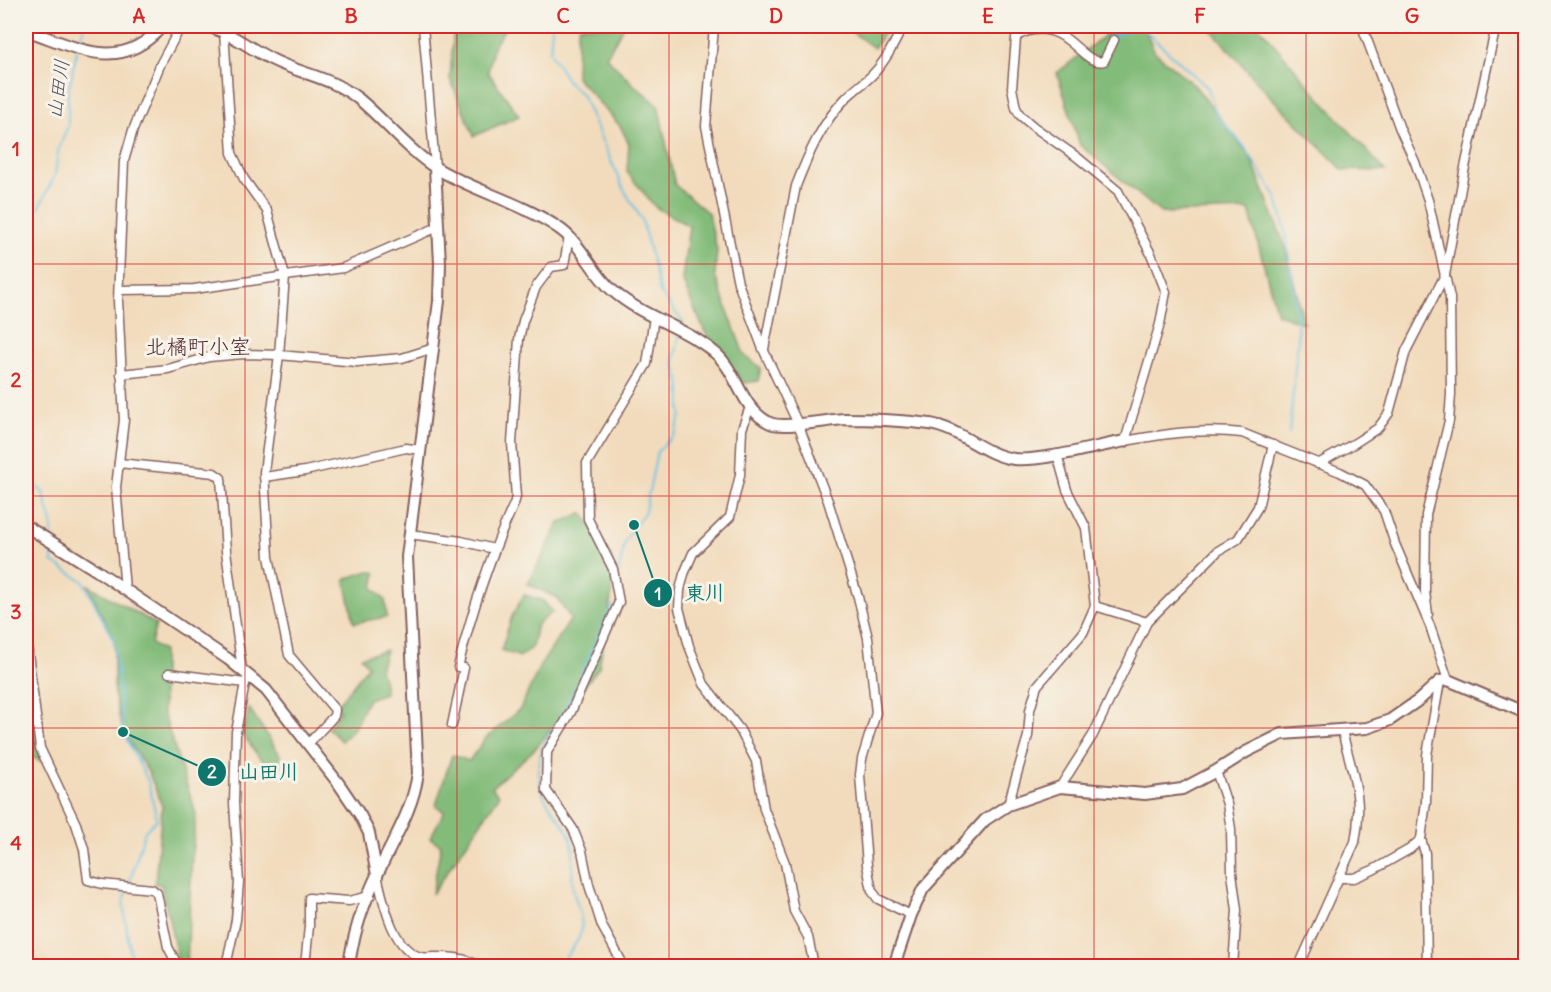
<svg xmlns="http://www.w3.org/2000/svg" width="1551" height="992" viewBox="0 0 1551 992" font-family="Delius,'Klee One',sans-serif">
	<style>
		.forest { fill: #83bc7a; stroke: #666e52; stroke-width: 1.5 }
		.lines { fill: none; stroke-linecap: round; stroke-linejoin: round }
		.stream { stroke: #63c0e1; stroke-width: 2 }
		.canal { stroke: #63c0e1; stroke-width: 8 }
		.minor-casing { stroke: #85615e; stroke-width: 11 }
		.tertiary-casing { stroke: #85615e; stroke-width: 14 }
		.minor { stroke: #fff; stroke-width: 8 }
		.tertiary { stroke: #fff; stroke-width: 10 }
		.grid { fill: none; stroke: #d62828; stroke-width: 1.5; stroke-opacity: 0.55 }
		.labels { text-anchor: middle; stroke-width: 6; stroke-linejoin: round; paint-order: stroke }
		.water-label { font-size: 20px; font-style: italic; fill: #524f62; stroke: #f7f3e8 }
		.quarter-label { font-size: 21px; fill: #4a1f2b; stroke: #f7f3e8 }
		.leader { fill: none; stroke: #0f766e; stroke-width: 2 }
		.callout-dot { fill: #0f766e; stroke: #f7f3e8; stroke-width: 2 }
		.mark-label { font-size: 18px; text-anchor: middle; font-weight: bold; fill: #fff }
		.callout-label { font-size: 20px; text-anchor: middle; font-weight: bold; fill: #0f766e; stroke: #f7f3e8; stroke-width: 6; stroke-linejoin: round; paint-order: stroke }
		.neatline { fill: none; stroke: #d62828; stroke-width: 2 }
		.grid-label { font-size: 20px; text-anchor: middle; font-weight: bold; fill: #d62828 }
	</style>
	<rect width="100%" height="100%" fill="#f7f3e8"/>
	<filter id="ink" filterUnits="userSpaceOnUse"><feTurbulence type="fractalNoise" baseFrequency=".0167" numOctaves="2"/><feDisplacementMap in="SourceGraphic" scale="12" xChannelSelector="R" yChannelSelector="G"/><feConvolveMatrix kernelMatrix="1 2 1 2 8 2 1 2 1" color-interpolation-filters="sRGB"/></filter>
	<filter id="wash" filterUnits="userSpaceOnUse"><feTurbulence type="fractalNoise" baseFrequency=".008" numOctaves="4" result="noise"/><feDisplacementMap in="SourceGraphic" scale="24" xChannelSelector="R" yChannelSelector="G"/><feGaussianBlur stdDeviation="1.35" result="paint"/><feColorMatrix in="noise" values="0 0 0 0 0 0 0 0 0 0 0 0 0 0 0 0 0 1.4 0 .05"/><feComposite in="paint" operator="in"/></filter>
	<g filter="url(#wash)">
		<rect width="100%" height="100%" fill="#f2dbbc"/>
		<g class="forest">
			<path d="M454 26H506L493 48 488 72 519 116 474 136 450 79Z"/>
			<path d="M579 26H624L606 57 633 84 658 105 675 185 708 213 717 250 715 276 744 355 761 368 758 381 743 383 705 332 693 306 682 279 689 226 655 207 627 172 629 144 620 126 576 77 577 37Z"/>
			<path d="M844 26H889L874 48Z"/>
			<path d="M1107 26H1143L1155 52 1195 86 1250 156 1285 246 1304 323 1277 314 1249 210 1161 213 1080 145 1057 73 1110 31Z"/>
			<path d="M1208 26H1259L1311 88 1385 171 1343 170 1267 93Z"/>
			<path d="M583 513 611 555 612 593 599 667 536 748 492 787 499 796 432 894 441 845 430 838 444 812 436 805 452 755 469 761 485 739 520 709 540 666 571 619 557 598 528 584 559 523Z"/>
			<path d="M369 571 376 573 373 588 385 600 387 617 354 623 345 579Z"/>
			<path d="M88 585 156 624 151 644 163 651V712L196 814 192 854 187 965 179 966 161 884H155L162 806 149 773 123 732 114 694V641Z"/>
			<path d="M524 595 542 600 553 612 537 624 532 647 520 657 501 650 512 616Z"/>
			<path d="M386 650 380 669 383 678 385 693 368 699 354 728 341 741 328 728 340 712 337 705 368 666 361 657Z"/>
			<path d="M26 685 41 761 26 755Z"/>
			<path d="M249 708 280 755 278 774 258 756 243 734Z"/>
		</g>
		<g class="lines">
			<g class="stream">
				<path d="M552 26 550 52 568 82 582 95 623 188 642 220 660 292 683 322 682 326"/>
				<path d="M1140 26 1208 88 1217 116 1244 146 1276 196 1285 228 1297 316 1298 340 1289 434"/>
				<path d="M78 45 84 26"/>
				<path d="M26 216 39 208 55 175 58 151 68 126V93L77 50"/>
				<path d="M26 478 43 492 52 523V539"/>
				<path d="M52 548V562L83 581 114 641 123 732 148 781 157 819 145 831 129 884"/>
				<path d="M618 574 625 541 645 511 657 452 675 434 681 416V386L674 360 680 334"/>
				<path d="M128 890 123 903 132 966"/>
				<path d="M559 966C566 955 578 945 581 932 584 916 575 903 573 888 570 868 578 848 567 830 552 805 537 799 539 765 539 744 556 726 565 708 583 676 594 636 613 605"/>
			</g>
			<path class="canal" d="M1112 33 1134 26"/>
		</g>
	</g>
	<g filter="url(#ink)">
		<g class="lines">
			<defs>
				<g id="minor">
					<path d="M423 26 435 167"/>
					<path d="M714 26 706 126 738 283 763 349 798 424 828 501 858 597 868 638 876 713 862 759 860 775 867 865 872 891 878 899 911 915"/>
					<path d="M1362 26 1400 129 1415 162 1428 200 1450 298 1451 394 1449 421 1426 515 1425 592 1428 614"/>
					<path d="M224 32 232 153 244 179 267 211 285 276 279 355 264 472 269 557 289 655 335 710 334 716 308 744"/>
					<path d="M1114 40 1104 61C1082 66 1070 24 1033 30 1026 31 1020 33 1016 38L1012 88 1016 108 1020 115 1034 127 1077 157 1118 191 1151 254 1166 292 1160 324 1125 441C1164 434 1203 428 1242 433L1340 472 1365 485 1384 511 1395 544 1430 626 1448 680"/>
					<path d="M119 290 194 289 343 268 438 227"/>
					<path d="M764 349 796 186C808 155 822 122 846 98 855 89 866 82 874 73 887 59 895 42 903 26"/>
					<path d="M121 374 168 369 209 357 243 354 279 355 357 362 402 358 434 348"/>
					<path d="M750 407 742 429 740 475 730 517 693 553 684 574 680 590 679 608 689 646 704 684 740 730 756 761 764 809 785 863 794 911 808 937 814 966"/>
					<path d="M119 463 214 473 221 478 226 551 242 670"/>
					<path d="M1318 464 1355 443 1378 428 1389 413 1406 351 1445 275 1464 172 1496 26"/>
					<path d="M264 477 305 471 406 448 421 450"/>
					<path d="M409 534 461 541 494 549"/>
					<path d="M125 589 116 487 124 420 118 300 124 161 133 130 161 63 181 26"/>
					<path d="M1095 606 1147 622"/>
					<path d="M26 637 40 748 76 824 84 849 88 880 102 884 152 889 157 893 168 947 178 966"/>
					<path d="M169 673 245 683"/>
					<path d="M452 725 464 668 458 667C472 611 490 556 514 504L516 497 512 443 519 339 523 321 536 287 551 267 564 265 569 236"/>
					<path d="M1216 771 1227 804 1231 829 1232 873 1237 910 1233 966"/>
					<path d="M1060 787 1093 735 1147 622 1218 551 1238 539 1258 507 1273 445"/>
					<path d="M1008 805 1028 736 1030 710 1037 686 1083 633 1095 606 1086 528 1067 490 1057 454"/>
					<path d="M1421 839 1425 853 1427 966"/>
					<path d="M377 875C383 900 392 950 421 957 425 958 430 957 434 957 451 957 464 957 479 966"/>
					<path d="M1339 878H1354L1373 870 1410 849 1421 839 1426 802 1427 755 1440 681"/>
					<path d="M226 966 236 920 239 882 234 803 236 732 245 683 250 676"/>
					<path d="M305 966 309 926V898L349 901 370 896"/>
					<path d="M624 966 602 926 589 885 582 851 573 829 546 790 547 752 571 712 619 602 613 569 588 519 587 463 647 364 654 317"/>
					<path d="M1299 966 1355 842C1364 799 1352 772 1342 731"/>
				</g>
				<g id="tertiary">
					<path d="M206 26C231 32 250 49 273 60 303 75 332 77 360 100 385 121 409 151 436 168 474 191 520 202 557 227 582 243 591 272 613 291 643 317 684 327 714 352 738 371 740 409 770 423 783 429 828 420 844 419 869 419 906 421 930 424 961 429 983 455 1014 459 1041 462 1097 446 1125 441"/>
					<path d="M26 30C76 47 120 75 162 26"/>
					<path d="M26 526 96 570 228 659 266 690 339 784 360 815 369 833 377 875"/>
					<path d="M349 966C353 934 364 902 378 873 393 840 413 810 418 773L407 557 439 301 440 263 435 167"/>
					<path d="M894 966 911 915 923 889 985 820 1008 805 1060 787 1145 794 1182 789 1216 771 1246 752 1282 734 1367 728 1390 720 1419 700 1440 681 1448 680 1526 713"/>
				</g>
			</defs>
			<use href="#minor" class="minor-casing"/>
			<use href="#tertiary" class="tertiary-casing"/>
			<use href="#minor" class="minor"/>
			<use href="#tertiary" class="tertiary"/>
		</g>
	</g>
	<path class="grid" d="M245 26V966M457 26V966M669 26V966M882 26V966M1094 26V966M1306 26V966M26 264H1526M26 496H1526M26 728H1526"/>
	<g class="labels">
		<g class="water-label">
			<text transform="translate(58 89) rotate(-82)" y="7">山田川</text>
		</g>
		<g class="quarter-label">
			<text x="198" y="354">北橘町小室</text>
		</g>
	</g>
	<path class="leader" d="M634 525L658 593M123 732L212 772"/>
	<g class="callout-dot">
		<circle cx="634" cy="525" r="6"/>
		<circle cx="123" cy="732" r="6"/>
		<circle cx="658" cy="593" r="15"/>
		<circle cx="212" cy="772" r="15"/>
	</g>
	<g class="mark-label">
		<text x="658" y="600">1</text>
		<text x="212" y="778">2</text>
	</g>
	<g class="callout-label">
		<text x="705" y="600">東川</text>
		<text x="269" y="779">山田川</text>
	</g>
	<rect width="1551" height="992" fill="none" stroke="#f7f3e8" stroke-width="66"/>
	<rect x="33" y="33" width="1485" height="926" class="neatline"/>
	<g class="grid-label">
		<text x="139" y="23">A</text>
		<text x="351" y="23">B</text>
		<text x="563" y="23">C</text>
		<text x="776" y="23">D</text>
		<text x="988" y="23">E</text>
		<text x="1200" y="23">F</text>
		<text x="1412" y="23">G</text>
		<text x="16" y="156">1</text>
		<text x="16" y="387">2</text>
		<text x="16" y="619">3</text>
		<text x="16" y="850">4</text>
	</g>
</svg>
